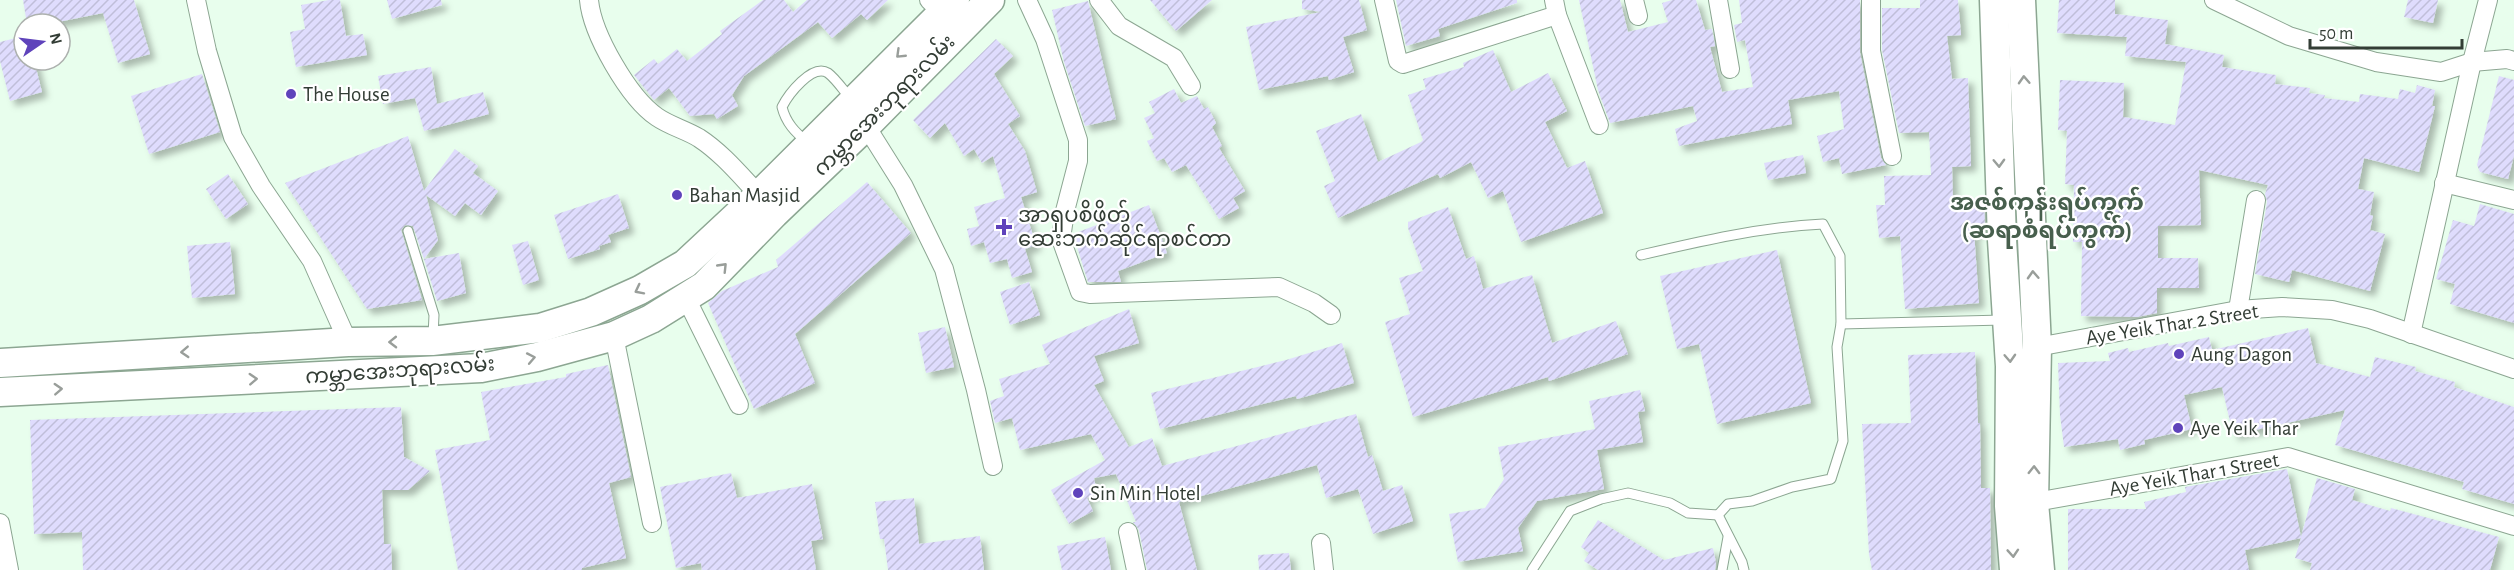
<svg xmlns="http://www.w3.org/2000/svg" width="2514" height="570" viewBox="0 0 2514 570" font-family="'Alegreya Sans','Noto Sans Myanmar',sans-serif">
	<style>
		.building { fill: url(#building-hatch); filter: url(#shadow) }
		.lines { fill: none; stroke-linecap: round; stroke-linejoin: round }
		.service-casing { stroke: #8ca692; stroke-width: 11 }
		.minor-casing { stroke: #8ca692; stroke-width: 20 }
		.primary-casing { stroke: #8ca692; stroke-width: 31 }
		.service { stroke: #fff; stroke-width: 9 }
		.minor { stroke: #fff; stroke-width: 18 }
		.primary { stroke: #fff; stroke-width: 28 }
		.oneway { stroke: #999e9a }
		.poi-dot { fill: #5f43bb; stroke: #fff; stroke-width: 2 }
		.labels { text-anchor: middle; stroke-width: 4.5; stroke-linejoin: round; paint-order: stroke }
		.poi-label { font-size: 21px; fill: #333d35; stroke: #fff; text-anchor: start }
		.street-label { font-size: 21px; fill: #333d35; stroke: #fff }
		.quarter-label { font-size: 24px; font-weight: bold; fill: #475f4d; stroke: #fff }
	</style>
	<defs>
		<pattern id="building-hatch" width="6" height="6" patternUnits="userSpaceOnUse" patternTransform="scale(1.5)"><rect width="6" height="6" fill="#dfdcfd"/><path d="M-1 1l2-2M0 6l6-6M5 7l2-2" fill="none" stroke="#c0bed9"/></pattern>
		<filter id="shadow"><feDropShadow dx="5.5" dy="5.5" stdDeviation="3" flood-color="#0004"/></filter>
	</defs>
	<rect width="100%" height="100%" fill="#e8feed"/>
	<g class="building">
		<path d="M23 0H134L150 54 118 63 103 13 48 24H27Z"/>
		<path d="M329 0H340L346 36 363 34 367 55 296 67 290 32 305 29 301 5Z"/>
		<path d="M387 0H441L442 5 392 19Z"/>
		<path d="M763 0H784L793 12 807 0H888L867 20 861 14 832 38 818 22 744 76 732 95 738 106 717 119 714 114 690 116 669 88 654 100 634 75 654 59 658 64 677 49 687 61 722 34 720 31Z"/>
		<path d="M1150 0H1212L1176 31Z"/>
		<path d="M1302 0H1359L1367 30 1343 37 1354 72 1329 80 1328 76 1259 90 1246 27 1321 12 1302 9Z"/>
		<path d="M1396 0H1517V3L1438 29 1440 36 1406 46Z"/>
		<path d="M1579 0H1620L1628 32 1668 22 1662 3 1672 0H1696L1705 30 1712 29 1715 46 1710 47 1722 92 1753 87 1745 40 1737 42 1734 25 1742 23 1739 0H1860V53L1881 158 1886 165 1842 174 1839 158 1823 162 1817 136 1844 129 1839 91 1788 100 1792 124 1679 146 1675 129 1697 121 1693 106 1610 123 1598 90Z"/>
		<path d="M1920 0H1958L1961 35 1947 36 1952 79 1968 78 1971 166 1952 167 1953 200 1984 198 1985 230 1974 231 1979 303 1905 309 1900 236 1879 238 1876 205H1885L1884 176 1931 175 1929 132 1899 133 1882 50V8H1920Z"/>
		<path d="M2059 0H2115V14L2168 20 2165 44 2224 55 2222 67 2276 75 2275 84 2310 88 2309 93 2325 95 2324 98 2359 102 2360 94 2398 99 2400 89 2415 93 2417 85 2435 90 2432 106H2435L2419 172 2364 158 2358 189 2374 192 2370 215 2373 216 2370 230 2385 234 2370 291 2292 270 2289 282 2255 274 2267 202 2265 194 2268 185 2199 170 2201 225 2158 226V258H2198L2199 288H2157V313L2137 317 2081 316 2082 242H2073L2074 185 2065 184 2067 131 2058 130 2060 80 2124 83 2123 117 2175 125 2186 62 2125 56 2127 37 2057 33Z"/>
		<path d="M2408 0H2438L2433 23 2404 17Z"/>
		<path d="M1088 1 1116 119 1085 126 1064 62 1052 10Z"/>
		<path d="M24 36V60H34L42 92 10 101 0 61V42Z"/>
		<path d="M996 39 1013 56 994 74 1020 116 1008 124 1025 151 1037 192 1021 197 1036 245 1025 249 1032 272 1012 278 1007 259 990 263 984 242 971 246 967 229 979 226 974 207 1005 198 993 156 982 163 974 149 964 156 945 123 930 138 913 120Z"/>
		<path d="M1493 50 1511 92 1548 73 1567 111 1545 122 1567 168 1585 161 1603 213 1521 242 1503 191 1488 198 1471 162 1440 178 1438 174 1338 218 1324 186 1335 181 1316 131 1361 114 1378 162 1421 142 1423 140 1408 95 1426 89 1423 79 1464 67 1463 63Z"/>
		<path d="M431 67 437 104 483 92 489 114 424 131 415 98 383 104 378 76Z"/>
		<path d="M202 74 220 132 149 154 131 96Z"/>
		<path d="M2499 76 2514 80V156L2508 179 2480 172 2477 165Z"/>
		<path d="M1174 89 1181 103 1197 96 1204 109 1208 107 1216 123 1212 127 1222 146 1219 148 1245 191 1233 198 1239 208 1219 219 1186 165 1172 172 1164 158 1157 161 1147 141 1154 138 1144 118 1155 113 1149 102Z"/>
		<path d="M408 136 424 191 455 149 478 166 473 173 498 191 481 215 465 203 455 216 426 195 438 240 424 259 413 226 405 225 401 230 422 300 367 309 285 183Z"/>
		<path d="M1803 155 1806 173 1768 180 1764 163Z"/>
		<path d="M228 174 248 204 226 219 206 189Z"/>
		<path d="M867 182 911 233 795 334 815 383 754 409 708 303 722 291 778 267 776 260Z"/>
		<path d="M618 194 629 228 608 235 611 242 599 246 600 249 568 259 554 215Z"/>
		<path d="M2480 204 2514 214V323L2450 304 2455 284 2436 279 2453 220 2474 226Z"/>
		<path d="M1149 205 1167 253 1118 271 1121 282H1088L1073 234Z"/>
		<path d="M1448 207 1466 259 1474 256 1483 289 1532 275 1552 343 1616 321 1628 354 1549 381 1548 377 1413 417 1385 322 1410 314 1399 278 1423 271 1408 228V222Z"/>
		<path d="M528 241 539 280 523 285 512 245Z"/>
		<path d="M230 242 235 294 192 298 187 246Z"/>
		<path d="M1777 250 1811 403 1717 424 1699 344 1677 349 1660 276Z"/>
		<path d="M459 253 466 293 437 301 424 259Z"/>
		<path d="M1029 282 1040 315 1010 325 1000 292Z"/>
		<path d="M1129 309 1139 343 1094 356 1104 381 1094 385 1129 447 1152 438 1162 466 1356 414 1368 457 1372 455 1383 491 1402 485 1413 521 1373 534 1358 489 1326 498 1317 465 1179 502 1197 570H1147L1139 530 1133 522H1136L1116 474 1094 478 1097 493 1087 498 1093 511 1069 524 1051 490 1105 460 1091 434 1020 450 1012 418 995 423 990 401 1004 396 999 379 1050 364 1042 345Z"/>
		<path d="M945 327 954 367 926 373 918 333Z"/>
		<path d="M2308 328 2316 363 2370 377 2375 357 2416 367 2415 371 2455 382 2454 387 2514 407V504L2462 489 2464 482 2335 445 2345 410 2233 435 2222 387 2184 395 2192 429 2144 440 2145 444 2120 450 2118 439 2064 447 2060 415 2058 363 2110 361 2108 353 2128 348 2129 352 2168 343 2169 346 2209 337 2212 350Z"/>
		<path d="M1342 343 1354 383 1297 399 1296 396 1160 429 1151 393 1286 360Z"/>
		<path d="M1975 352 1978 423H1980L1981 488H1990L1991 570H1872L1869 554 1862 424 1911 423 1908 355Z"/>
		<path d="M608 365 631 477 609 483 626 558 582 568V570H458L435 450 490 440 481 392 566 377V374Z"/>
		<path d="M1640 390 1645 411 1638 412 1643 442 1597 450 1604 489 1537 501 1518 528 1523 551 1458 562 1449 514 1485 508 1504 479 1498 447 1595 429 1589 401Z"/>
		<path d="M401 407 404 457 430 471 408 490H382L384 544H391L392 570H83L82 532 34 534 30 420Z"/>
		<path d="M2287 469 2301 537 2317 478 2355 489 2352 500 2390 511 2391 508 2499 537 2490 570H2310L2312 563 2295 558 2301 538 2245 550 2249 570H2068V509H2146L2144 502 2186 492 2185 487Z"/>
		<path d="M731 473 737 498 812 484 823 539 811 541 816 570H702L701 563 676 568 660 487Z"/>
		<path d="M914 498 919 544 980 536 984 570H888L884 539H880L875 502Z"/>
		<path d="M1598 520 1664 560 1713 548 1716 563 1715 570H1598L1584 561 1589 553 1581 547Z"/>
		<path d="M1105 537 1111 570H1062L1057 546Z"/>
		<path d="M1289 553 1291 570H1259L1258 555Z"/>
	</g>
	<g class="lines">
		<defs>
			<g id="service">
				<path d="M807 142C795 132 786 123 782 107 788 95 812 63 828 73 836 79 844 91 851 99"/>
				<path d="M408 231 434 315 433 336"/>
				<path d="M1641 255C1701 241 1762 227 1823 224L1840 256 1841 324 1837 347 1843 441 1831 479 1792 487 1752 501 1728 504 1718 515 1742 562 1744 570"/>
				<path d="M1841 324 2003 320"/>
				<path d="M1532 570 1570 511 1601 499 1628 493 1670 503 1688 513 1718 515"/>
				<path d="M1722 570 1728 537"/>
			</g>
			<g id="minor">
				<path d="M196 0 207 51 233 137 261 186 312 261 348 342"/>
				<path d="M589 0C592 34 629 98 657 117 670 126 686 130 699 138 722 153 740 175 759 195"/>
				<path d="M929 0 942 13"/>
				<path d="M1027 0 1045 39 1078 140V161L1065 211 1061 239 1080 292 1090 294 1279 287 1314 303 1331 315"/>
				<path d="M1099 0 1119 26 1174 58 1191 86"/>
				<path d="M1384 0 1398 61 1403 64 1557 15 1554 0"/>
				<path d="M1634 0 1638 16"/>
				<path d="M1718 0 1730 69"/>
				<path d="M1871 0V51L1892 156"/>
				<path d="M2214 0 2289 36 2376 62 2441 72 2472 62 2507 59 2514 61"/>
				<path d="M1557 15 1599 125"/>
				<path d="M866 126 903 185 944 269 976 390 993 466"/>
				<path d="M2444 183 2514 200"/>
				<path d="M686 298 739 405"/>
				<path d="M2238 310 2256 200"/>
				<path d="M2411 334 2472 62 2488 0"/>
				<path d="M614 336 652 523"/>
				<path d="M2037 347 2238 310 2282 307 2332 310 2370 319 2514 369"/>
				<path d="M2024 504 2288 457 2514 526"/>
				<path d="M0 523 9 570"/>
				<path d="M1128 532 1136 570"/>
				<path d="M1321 543 1324 570"/>
			</g>
			<g id="primary">
				<path d="M1994 0 2002 240 2010 366 2009 506 2014 570"/>
				<path d="M2021 0 2037 347 2034 503 2040 570"/>
				<path d="M0 363 348 342 432 341 540 328 591 312 640 290 685 264 759 195 955 0"/>
				<path d="M0 392 481 368 537 357 614 336 651 319 704 286 774 214 866 126 990 0"/>
			</g>
		</defs>
		<use href="#service" class="service-casing"/>
		<use href="#minor" class="minor-casing"/>
		<use href="#primary" class="primary-casing"/>
		<use href="#service" class="service"/>
		<use href="#minor" class="minor"/>
		<use href="#primary" class="primary"/>
	</g>
	<defs><path id="oneway-chevron" d="M-2-3.5L2.5 0L-2 3.5" fill="none" stroke-width="1.6" stroke-linecap="round" stroke-linejoin="round" transform="scale(1.5)"/></defs>
	<g class="oneway">
		<use href="#oneway-chevron" transform="translate(900 54) rotate(136)"/>
		<use href="#oneway-chevron" transform="translate(2024 80) rotate(-93)"/>
		<use href="#oneway-chevron" transform="translate(1999 163) rotate(88)"/>
		<use href="#oneway-chevron" transform="translate(723 267) rotate(-46)"/>
		<use href="#oneway-chevron" transform="translate(2033 275) rotate(-93)"/>
		<use href="#oneway-chevron" transform="translate(639 290) rotate(153)"/>
		<use href="#oneway-chevron" transform="translate(393 342) rotate(179)"/>
		<use href="#oneway-chevron" transform="translate(185 352) rotate(177)"/>
		<use href="#oneway-chevron" transform="translate(531 358) rotate(-11)"/>
		<use href="#oneway-chevron" transform="translate(2010 358) rotate(87)"/>
		<use href="#oneway-chevron" transform="translate(253 379) rotate(-3)"/>
		<use href="#oneway-chevron" transform="translate(58 389) rotate(-3)"/>
		<use href="#oneway-chevron" transform="translate(2034 470) rotate(-89)"/>
		<use href="#oneway-chevron" transform="translate(2013 553) rotate(86)"/>
	</g>
	<g class="poi-dot">
		<circle cx="291" cy="94" r="6"/>
		<circle cx="677" cy="195" r="6"/>
		<path d="M1001 218h6v6h6v6h-6v6h-6v-6h-6v-6h6z"/>
		<circle cx="2179" cy="354" r="6"/>
		<circle cx="2178" cy="428" r="6"/>
		<circle cx="1078" cy="493" r="6"/>
	</g>
	<g class="labels">
		<g class="poi-label">
			<text x="303" y="101">The House</text>
			<text x="689" y="202">Bahan Masjid</text>
			<text x="1018" y="222">အာရှပစိဖိတ်<tspan x="1018" dy="24">ဆေးဘက်ဆိုင်ရာစင်တာ</tspan></text>
			<text x="2191" y="361">Aung Dagon</text>
			<text x="2190" y="435">Aye Yeik Thar</text>
			<text x="1090" y="500">Sin Min Hotel</text>
		</g>
		<g class="street-label">
			<text transform="translate(884 105) rotate(-45)" y="7">ကမ္ဘာအေးဘုရားလမ်း</text>
			<text transform="translate(2172 324) rotate(-9)" y="7">Aye Yeik Thar 2 Street</text>
			<text transform="translate(400 370) rotate(-4)" y="7">ကမ္ဘာအေးဘုရားလမ်း</text>
			<text transform="translate(2194 474) rotate(-10)" y="7">Aye Yeik Thar 1 Street</text>
		</g>
		<g class="quarter-label">
			<text x="2047" y="210">အဇစ်ကုန်းရပ်ကွက်<tspan x="2047" dy="28">(ဆရာစံရပ်ကွက်)</tspan></text>
		</g>
	</g>
	<g transform="translate(42 42) rotate(76)"><circle r="28" fill="#ffffff" stroke="#adb1ae" stroke-width="1.5"/>
	<path d="M0-4.5L10 22L0 15L-10 22Z" fill="#5f43bb"/>
	<text y="-9" font-size="16" font-weight="bold" text-anchor="middle" fill="#333d35">N</text>
	</g>
	<path d="M2310 39v9h152v-9" fill="none" stroke="#333d35" stroke-width="3"/>
	<text x="2319" y="39" font-size="18" fill="#333d35" stroke="#ffffff" stroke-width="4.5" paint-order="stroke">50 m</text>
</svg>
